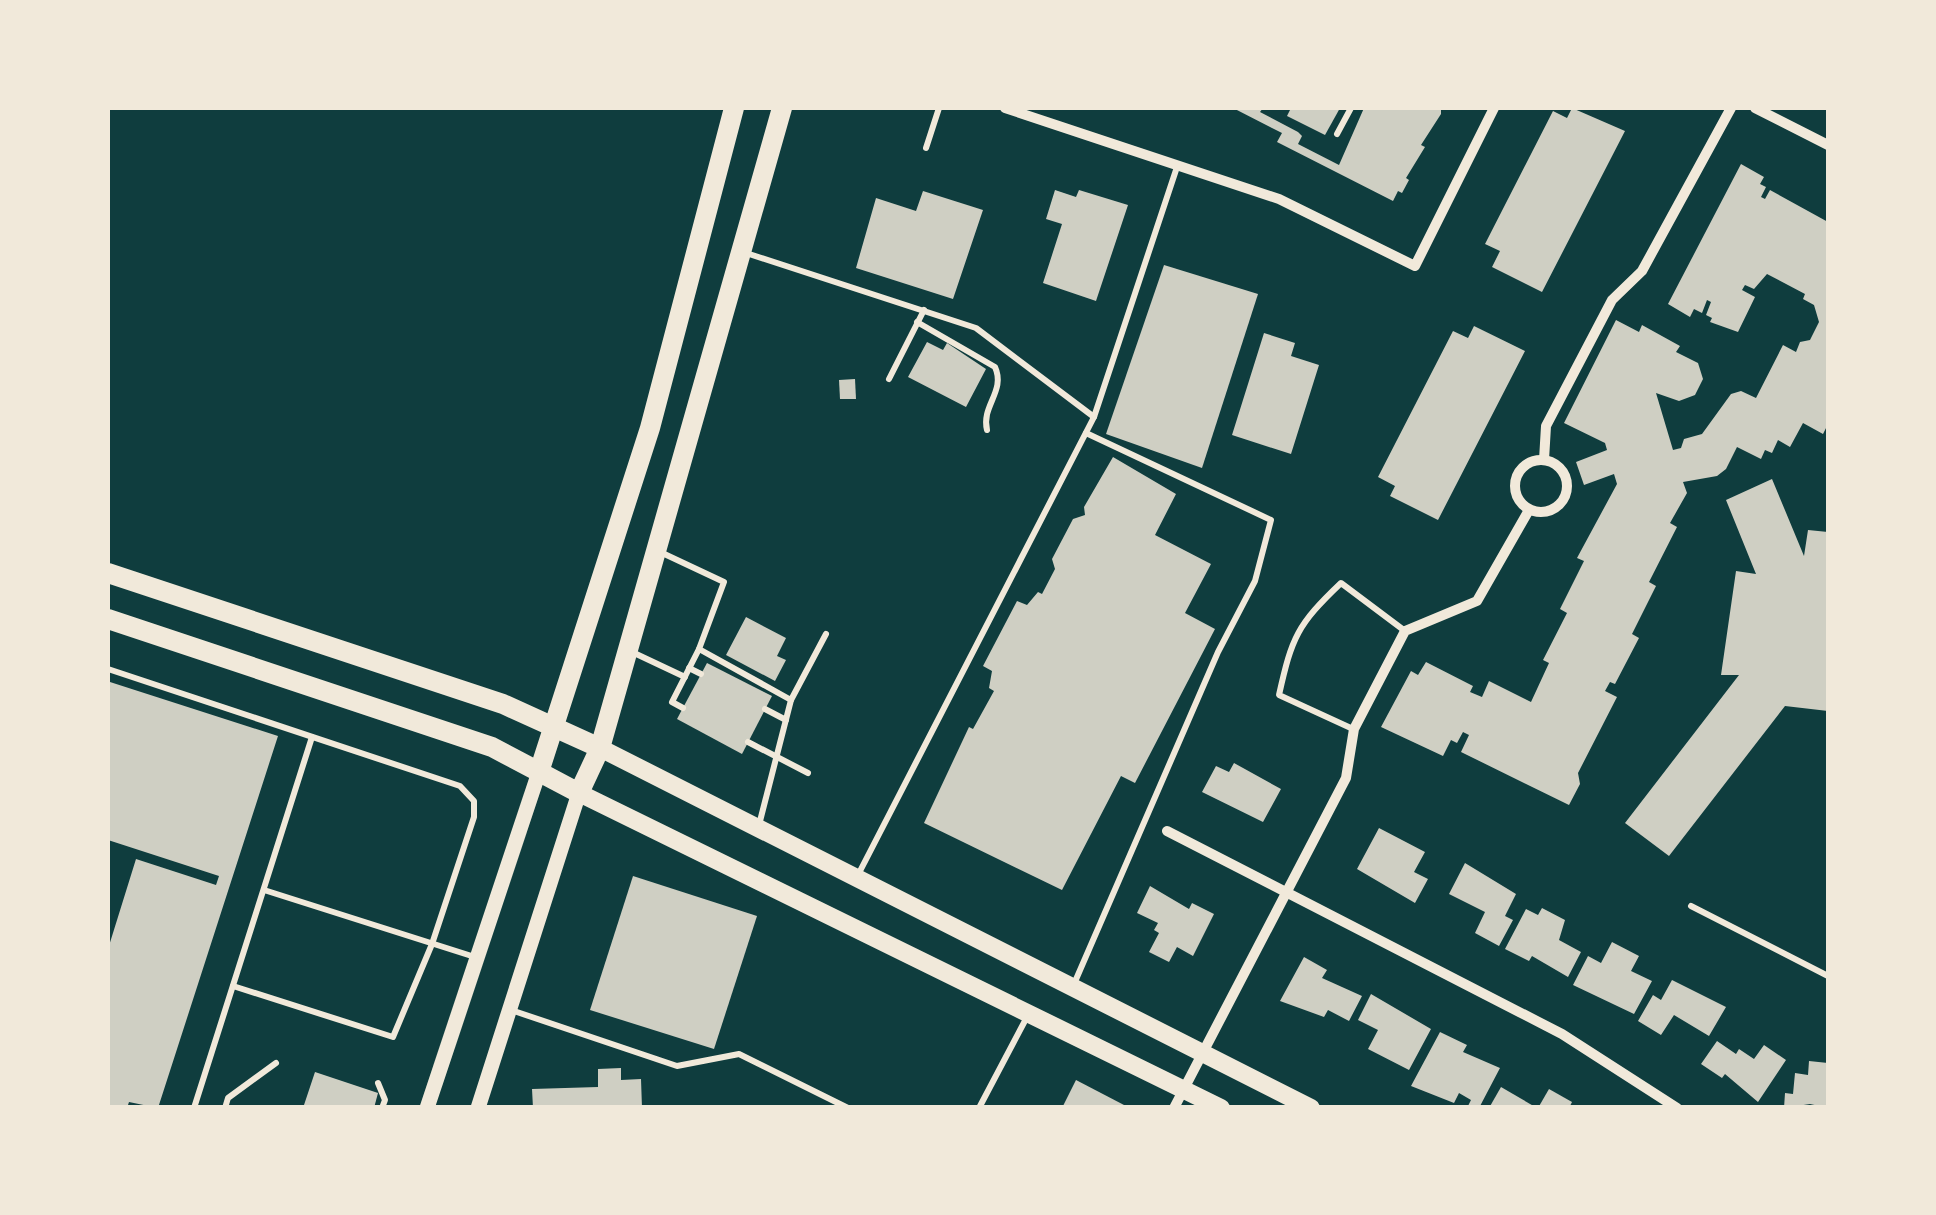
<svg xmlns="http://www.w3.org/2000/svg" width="1936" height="1215" viewBox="0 0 1936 1215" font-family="'Asap Condensed',sans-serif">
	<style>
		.building { fill: #cfcfc3 }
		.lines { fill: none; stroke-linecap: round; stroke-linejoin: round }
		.service { stroke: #f1e9da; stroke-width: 6 }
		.minor { stroke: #f1e9da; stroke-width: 10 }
		.secondary { stroke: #f1e9da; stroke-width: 15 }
		.primary { stroke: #f1e9da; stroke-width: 18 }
		.trunk { stroke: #f1e9da; stroke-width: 20 }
	</style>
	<rect width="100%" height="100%" fill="#0f3d3e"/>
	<g class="building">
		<path d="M1233 108H1263L1260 112 1298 132 1302 136 1298 144 1339 165 1364 108H1441V114L1421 145 1425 147 1406 178 1409 180 1402 193 1398 191 1393 201 1277 142 1282 133Z"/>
		<path d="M1291 108H1340L1325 135 1287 116Z"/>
		<path d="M1572 108 1625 131 1542 292 1492 267 1500 251 1485 244 1553 111 1567 118Z"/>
		<path d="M1741 164 1764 177 1760 184 1766 187 1761 197 1765 199 1770 190 1828 222V424L1823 434 1803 423 1790 447 1778 440 1772 453 1765 450 1761 459 1737 447 1726 469 1717 476 1683 482 1687 493 1670 523 1677 527 1649 582 1656 586 1632 634 1639 638 1615 684 1610 682 1605 691 1617 697 1578 773 1580 784 1569 805 1461 752 1469 735 1463 732 1457 743 1451 740 1443 756 1381 727 1411 671 1418 675 1426 662 1473 686 1470 692 1482 697 1489 681 1531 702 1549 663 1543 660 1567 613 1560 609 1584 561 1577 558 1617 484 1614 474 1584 485 1576 462 1607 450 1605 443 1564 423 1616 320 1639 332 1642 325 1680 346 1676 352 1698 363 1703 379 1695 395 1679 401 1656 393 1673 450 1681 448 1684 439 1702 434 1731 394 1741 391 1756 398 1783 345 1796 352 1800 342 1810 340 1819 322 1814 305 1803 299 1805 294 1767 274 1754 289 1745 285 1742 290 1755 297 1738 332 1710 322 1712 318 1706 315 1711 302 1707 300 1702 313 1694 309 1690 317 1668 304Z"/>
		<path d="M1055 190 1076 197 1079 190 1128 205 1096 301 1043 283 1062 224 1046 219Z"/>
		<path d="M923 191 983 210 953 299 856 268 876 198 916 211Z"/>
		<path d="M1164 265 1258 294 1202 468 1106 434Z"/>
		<path d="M1474 326 1525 351 1438 520 1390 496 1395 486 1378 477 1453 331 1468 338Z"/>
		<path d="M1264 333 1295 343 1291 356 1319 365 1291 454 1232 435Z"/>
		<path d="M927 342 943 350 947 343 986 369 966 407 908 377Z"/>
		<path d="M855 379 856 399H840L839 380Z"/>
		<path d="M1113 457 1176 494 1155 535 1211 564 1185 613 1215 629 1135 783 1121 776 1062 890 924 823 969 727 973 729 994 691 989 688 992 671 983 666 1017 601 1027 605 1038 592 1042 594 1055 569 1052 559 1073 519 1085 515 1084 507Z"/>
		<path d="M1772 479 1804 556 1808 530 1828 532V711L1785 706 1669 856 1625 823 1739 675H1721L1736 571 1756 574 1726 500Z"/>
		<path d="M746 617 786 638 777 656 786 660 775 681 726 655Z"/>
		<path d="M707 663 772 696 742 754 677 719Z"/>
		<path d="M110 682 278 736 158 1108 129 1102 127 1108H108V949L136 859 216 885 219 876 108 840Z"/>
		<path d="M1234 763 1281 789 1263 822 1202 792 1216 766 1229 772Z"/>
		<path d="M1379 828 1425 852 1414 872 1428 879 1415 903 1357 869Z"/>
		<path d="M1465 863 1516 894 1505 916 1513 920 1499 946 1475 933 1485 912 1449 894Z"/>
		<path d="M633 876 757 916 714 1049 590 1010Z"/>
		<path d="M1150 886 1189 909 1192 903 1214 914 1193 956 1177 947 1169 962 1149 952 1159 933 1154 930 1158 923 1137 913Z"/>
		<path d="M1542 908 1565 920 1559 940 1581 952 1568 977 1532 956 1529 961 1505 949 1526 909 1538 915Z"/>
		<path d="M1612 942 1639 956 1631 971 1652 981 1634 1014 1573 985 1588 956 1601 963Z"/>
		<path d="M1304 957 1327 970 1322 978 1362 996 1349 1021 1328 1010 1324 1017 1280 1001Z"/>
		<path d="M1672 980 1726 1007 1709 1036 1674 1015 1661 1035 1638 1021 1653 995 1661 1000Z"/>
		<path d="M1371 994 1431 1029 1409 1070 1368 1049 1378 1030 1358 1020Z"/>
		<path d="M1440 1032 1467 1045 1463 1052 1500 1068 1479 1108H1467L1471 1100 1459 1093 1454 1103 1411 1086Z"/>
		<path d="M1717 1041 1736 1054 1739 1049 1754 1059 1764 1045 1786 1060 1758 1102 1725 1074 1722 1078 1701 1064Z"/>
		<path d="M1809 1061 1828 1063V1108L1810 1104 1784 1108 1785 1093 1793 1094 1795 1073 1808 1075Z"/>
		<path d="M621 1068V1080L641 1079 642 1108H533L532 1089 598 1087V1069Z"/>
		<path d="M315 1072 378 1093 374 1108H303Z"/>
		<path d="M1076 1080 1124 1105 1123 1108H1062Z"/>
		<path d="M1501 1087 1537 1108H1489Z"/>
		<path d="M1549 1089 1572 1102 1569 1108H1538Z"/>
	</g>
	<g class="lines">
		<g class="service">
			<path d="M1337 134 1351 108"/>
			<path d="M926 148 939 108"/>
			<path d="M743 252 976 328 1094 417"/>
			<path d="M917 322 995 367C1006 391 981 406 987 430"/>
			<path d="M889 379 924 310"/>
			<path d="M658 551 724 582 699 649 791 700 826 634"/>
			<path d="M632 652 685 677"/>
			<path d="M689 668 701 674"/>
			<path d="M108 669 460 786 474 801V817L432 944 393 1037 233 986"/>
			<path d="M683 708 672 702 699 649"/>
			<path d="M765 709 786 720"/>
			<path d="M1353 729 1279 695C1292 637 1297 625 1341 583L1405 631"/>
			<path d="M748 742 808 773"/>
			<path d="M759 825 791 700"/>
			<path d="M858 875 1094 417 1178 164"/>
			<path d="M264 890 478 958"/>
			<path d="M1691 906 1828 976"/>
			<path d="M1074 984 1218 652 1255 581 1271 520 1086 433"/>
			<path d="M511 1010 677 1066 739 1054 848 1108"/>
			<path d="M378 1083 385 1100 382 1108"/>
			<path d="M194 1108 312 737"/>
			<path d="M225 1108 228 1098 276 1063"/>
			<path d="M979 1108 1028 1015"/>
		</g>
		<g class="minor">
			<path d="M1005 108 1279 199 1415 266 1494 108"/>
			<path d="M1755 108 1828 145"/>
			<circle cx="1541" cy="486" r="26"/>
			<path d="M1544 460 1546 426 1612 300 1642 271 1731 108"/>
			<path d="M1167 831 1562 1034 1677 1108"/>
			<path d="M1174 1108 1346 778 1354 729 1405 631 1477 601 1529 510"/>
		</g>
		<g class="secondary">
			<path d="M427 1108 539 772"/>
			<path d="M478 1108 579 793"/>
		</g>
		<g class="primary">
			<path d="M600 748 1311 1108"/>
			<path d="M579 793 1221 1108"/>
		</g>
		<g class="trunk">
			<path d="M108 573 503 704 600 748"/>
			<path d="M108 619 492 747 579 793 600 748 782 108"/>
			<path d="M539 772 650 428 734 108"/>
		</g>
	</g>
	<rect width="1936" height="1215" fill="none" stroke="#f1e9da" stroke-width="220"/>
</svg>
